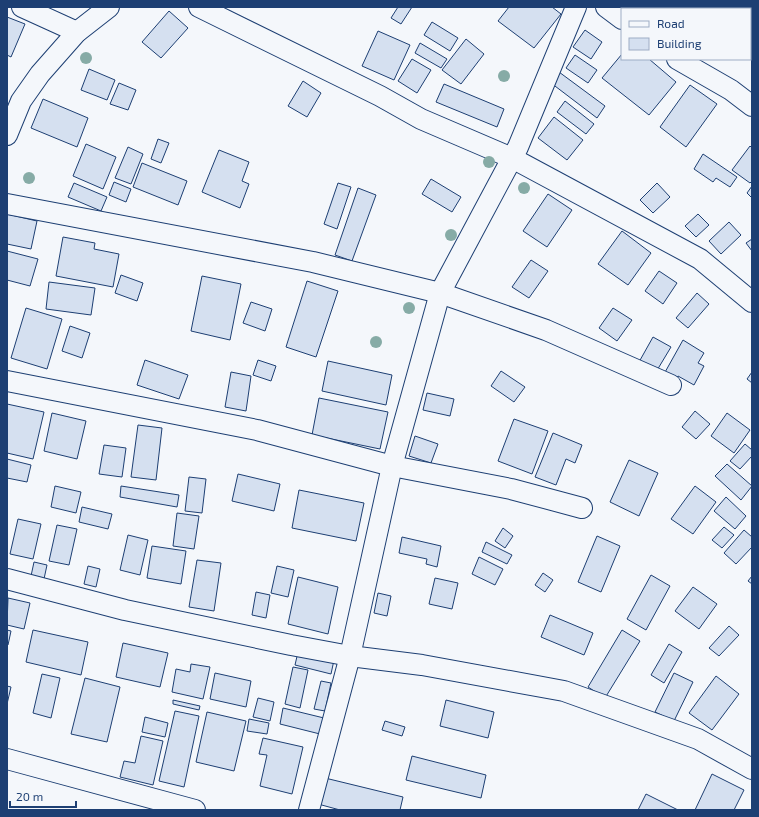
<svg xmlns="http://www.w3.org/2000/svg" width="759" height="817" viewBox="0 0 759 817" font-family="'Exo 2',sans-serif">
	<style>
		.building { fill: #d5e0f0; stroke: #1d3f73 }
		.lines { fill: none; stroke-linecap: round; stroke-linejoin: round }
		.minor-casing { stroke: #1d3f73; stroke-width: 22 }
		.minor { stroke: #f4f7fb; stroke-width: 20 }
		.tree { fill: #86aba6 }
	</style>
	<rect width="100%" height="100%" fill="#f4f7fb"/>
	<g class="building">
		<path d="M398 7H412L401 24 391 18Z"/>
		<path d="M509 7H552L561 14 534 48 498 21Z"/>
		<path d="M653 7H689L690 8 651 9Z"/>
		<path d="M724 7H752V28L750 30V9H726Z"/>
		<path d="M169 11 188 28 161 58 142 42Z"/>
		<path d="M7 17 25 24 11 57 7 55Z"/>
		<path d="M432 22 458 38 450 51 424 35Z"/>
		<path d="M585 30 602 42 591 59 573 47Z"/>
		<path d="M378 31 410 45 394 80 362 66Z"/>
		<path d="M466 39 484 54 461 84 442 70Z"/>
		<path d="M420 43 447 59 441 68 415 53Z"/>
		<path d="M622 54V59H649L676 82 649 115 602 78Z"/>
		<path d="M575 55 597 70 588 83 566 68Z"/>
		<path d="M412 59 431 70 417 93 398 81Z"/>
		<path d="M89 69 115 80 107 100 81 90Z"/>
		<path d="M559 72 605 106 597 118 551 83Z"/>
		<path d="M303 81 321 93 307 117 288 106Z"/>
		<path d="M119 83 136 90 128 110 110 104Z"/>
		<path d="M444 84 504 109 497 127 436 102Z"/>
		<path d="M690 85 717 104 686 147 660 127Z"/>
		<path d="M43 99 88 118 77 147 31 128Z"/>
		<path d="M565 101 594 124 586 134 557 112Z"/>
		<path d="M554 117 583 140 567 160 538 138Z"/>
		<path d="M158 139 169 143 161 163 151 159Z"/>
		<path d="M86 144 116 157 103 189 73 176Z"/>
		<path d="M750 146 752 148V181L750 183 732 170Z"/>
		<path d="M128 147 143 154 131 184 115 178Z"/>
		<path d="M219 150 249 162 242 181 249 184 240 208 202 192Z"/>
		<path d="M703 154 737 177 730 187 716 178 713 182 694 169Z"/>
		<path d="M142 163 187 181 178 205 133 187Z"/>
		<path d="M431 179 461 197 452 212 422 194Z"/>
		<path d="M114 182 131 189 126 202 109 195Z"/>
		<path d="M74 183 107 197 101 211 68 197Z"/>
		<path d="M338 183 351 187 337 229 324 224Z"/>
		<path d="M657 183 670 197 653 213 640 200Z"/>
		<path d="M752 186V198L747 193Z"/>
		<path d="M358 188 376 195 352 261 335 255Z"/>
		<path d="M548 194 572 210 547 247 523 231Z"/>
		<path d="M7 214 37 221 31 249 7 244Z"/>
		<path d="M698 214 709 225 696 237 685 226Z"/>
		<path d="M729 222 741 235 721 254 709 241Z"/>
		<path d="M622 231 651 253 628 285 598 264Z"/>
		<path d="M63 237 95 243 94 249 119 254 113 287 56 276Z"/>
		<path d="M752 239V251L746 243Z"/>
		<path d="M7 251 38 259 30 286 7 280Z"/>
		<path d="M531 260 548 271 529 298 512 287Z"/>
		<path d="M659 271 677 283 663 304 645 291Z"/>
		<path d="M121 275 143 283 137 301 115 293Z"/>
		<path d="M202 276 241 284 230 340 191 331Z"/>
		<path d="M307 281 338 291 316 357 286 347Z"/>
		<path d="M49 282 95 288 91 315 46 309Z"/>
		<path d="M697 293 709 304 688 328 676 318Z"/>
		<path d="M251 302 272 309 265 331 243 323Z"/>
		<path d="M26 308 62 319 47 369 11 358Z"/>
		<path d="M613 308 632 320 617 341 599 328Z"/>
		<path d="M70 326 90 333 82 358 62 351Z"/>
		<path d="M653 337 671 347 656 372 639 362Z"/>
		<path d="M683 340 704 353 698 363 704 366 694 385 678 376 675 381 664 374Z"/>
		<path d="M145 360 188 375 179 399 137 385Z"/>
		<path d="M258 360 276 366 271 381 253 375Z"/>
		<path d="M328 361 392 375 386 405 322 391Z"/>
		<path d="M501 371 525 387 514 402 491 386Z"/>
		<path d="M231 372 251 376 246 411 225 407Z"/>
		<path d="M752 372V383L747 379Z"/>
		<path d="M427 393 454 399 450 416 423 410Z"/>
		<path d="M319 398 388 412 380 449 312 435Z"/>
		<path d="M7 404 44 412 33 459 7 453Z"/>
		<path d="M695 411 710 424 696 439 682 427Z"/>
		<path d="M52 413 86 421 77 459 44 451Z"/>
		<path d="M727 413 750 430 734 453 711 436Z"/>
		<path d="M514 419 548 431 532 474 498 461Z"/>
		<path d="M138 425 162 428 156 480 131 477Z"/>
		<path d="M553 433 582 445 575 463 566 459 556 485 535 477Z"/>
		<path d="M415 436 438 444 431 463 409 456Z"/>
		<path d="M745 444 752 450V456L740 469 730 461Z"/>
		<path d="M104 445 126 448 122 477 99 474Z"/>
		<path d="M7 459 31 465 27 482 7 478Z"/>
		<path d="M629 460 658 473 639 516 610 502Z"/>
		<path d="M727 464 752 486 741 500 715 476Z"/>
		<path d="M238 474 280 484 274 511 232 501Z"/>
		<path d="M189 477 206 479 202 513 185 511Z"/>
		<path d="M55 486 81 492 76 513 51 507Z"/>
		<path d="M121 486 179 495 177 507 120 497Z"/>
		<path d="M695 486 716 502 693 534 671 519Z"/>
		<path d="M299 490 364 503 356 541 292 528Z"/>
		<path d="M726 497 746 516 735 529 714 511Z"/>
		<path d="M82 507 112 514 108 529 79 522Z"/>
		<path d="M177 513 199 516 194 549 173 546Z"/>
		<path d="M18 519 41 524 33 559 10 554Z"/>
		<path d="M57 525 77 529 69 565 49 561Z"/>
		<path d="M724 527 734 535 722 548 712 540Z"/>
		<path d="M503 528 513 536 505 548 495 541Z"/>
		<path d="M744 530 752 537V547L736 564 724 553Z"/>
		<path d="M128 535 148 540 140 575 120 570Z"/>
		<path d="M597 536 620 546 601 592 578 582Z"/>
		<path d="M402 537 441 546 437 567 426 564 427 559 399 553Z"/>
		<path d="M486 542 512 555 507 564 482 552Z"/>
		<path d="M152 546 186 551 181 584 147 578Z"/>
		<path d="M479 557 503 569 495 585 472 574Z"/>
		<path d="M197 560 221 563 214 611 189 607Z"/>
		<path d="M34 562 47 565 44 579 31 576Z"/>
		<path d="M88 566 100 569 96 587 84 584Z"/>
		<path d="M277 566 294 570 288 597 271 593Z"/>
		<path d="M543 573 553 580 545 592 535 585Z"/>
		<path d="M651 575 670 586 646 630 627 619Z"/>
		<path d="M752 576V584L748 581Z"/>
		<path d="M298 577 338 587 328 634 288 624Z"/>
		<path d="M435 578 458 583 452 609 429 604Z"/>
		<path d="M693 587 717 604 699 629 675 611Z"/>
		<path d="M256 592 270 595 266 618 252 615Z"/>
		<path d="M378 593 391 596 387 616 374 613Z"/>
		<path d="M8 598 30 603 24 629 7 625Z"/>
		<path d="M550 615 593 633 584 655 541 637Z"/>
		<path d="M729 626 739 635 719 656 709 648Z"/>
		<path d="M7 630 11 631 8 645H7Z"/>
		<path d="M33 630 88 642 81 675 26 662Z"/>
		<path d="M622 630 640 641 605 698 588 687Z"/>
		<path d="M123 643 168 653 160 687 116 677Z"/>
		<path d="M669 644 682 652 664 683 651 675Z"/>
		<path d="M298 652 334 660 331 674 295 665Z"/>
		<path d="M191 664 210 667 203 699 172 692 176 669 190 672Z"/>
		<path d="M293 667 308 670 300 708 285 704Z"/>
		<path d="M215 673 251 681 246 707 210 699Z"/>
		<path d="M674 673 693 682 674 721 655 712Z"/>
		<path d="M42 674 60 678 51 718 33 713Z"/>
		<path d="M716 676 739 694 712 730 689 713Z"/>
		<path d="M85 678 120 687 107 742 71 734Z"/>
		<path d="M321 681 331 683 325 711 314 709Z"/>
		<path d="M7 686 11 687 7 704Z"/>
		<path d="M258 698 274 702 270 721 253 717Z"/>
		<path d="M173 700 200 706 199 710 173 704Z"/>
		<path d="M446 700 494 712 488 738 440 726Z"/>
		<path d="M283 708 324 718 320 734 280 724Z"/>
		<path d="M175 711 199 716 184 787 159 781Z"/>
		<path d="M207 712 246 721 234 771 196 762Z"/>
		<path d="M145 717 168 723 165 737 142 732Z"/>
		<path d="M249 719 269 723 267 734 247 731Z"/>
		<path d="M385 721 405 727 402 736 382 730Z"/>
		<path d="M141 736 163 741 153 785 120 777 124 761 135 763Z"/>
		<path d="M263 738 303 747 292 794 260 786 267 755 259 754Z"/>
		<path d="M412 756 486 775 481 798 406 780Z"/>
		<path d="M712 774 744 790 734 810H695Z"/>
		<path d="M325 778 403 797 400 810H340L318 804Z"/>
		<path d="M646 794 678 810H638Z"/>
	</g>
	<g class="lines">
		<defs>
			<g id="minor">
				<path d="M22 7 77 32"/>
				<path d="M199 7 380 96 421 119 512 158 700 259 752 302"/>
				<path d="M606 7 622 19"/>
				<path d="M677 59 731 90 752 106"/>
				<path d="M7 135 21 101 40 74 77 32 109 7"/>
				<path d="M7 204 313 262 440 293 546 330 671 385"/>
				<path d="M7 381 257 430 392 466 511 489 582 508"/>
				<path d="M7 579 125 610 291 645 350 656 422 665 564 691 698 739 752 769"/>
				<path d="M7 759 195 810"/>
				<path d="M309 810 350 656 392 466 440 293 518 147 576 7"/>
			</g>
		</defs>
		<use href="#minor" class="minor-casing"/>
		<use href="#minor" class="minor"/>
	</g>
	<g class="tree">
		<circle cx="86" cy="58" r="6"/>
		<circle cx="504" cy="76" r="6"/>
		<circle cx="489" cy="162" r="6"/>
		<circle cx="29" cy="178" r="6"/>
		<circle cx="524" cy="188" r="6"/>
		<circle cx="451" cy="235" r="6"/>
		<circle cx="409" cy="308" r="6"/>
		<circle cx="376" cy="342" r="6"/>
	</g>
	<rect width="759" height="817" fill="none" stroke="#1d3f73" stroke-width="16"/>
	<rect x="621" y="8" width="130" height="52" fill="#f4f7fb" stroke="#9eadc5"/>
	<rect x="629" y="21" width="20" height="6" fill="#f4f7fb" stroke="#9eadc5"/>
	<text x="657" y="28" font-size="12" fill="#1d3f73">Road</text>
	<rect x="629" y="38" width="20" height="12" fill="#d5e0f0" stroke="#9eadc5"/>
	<text x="657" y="48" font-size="12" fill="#1d3f73">Building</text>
	<path d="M10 801v6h66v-6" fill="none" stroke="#1d3f73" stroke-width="2"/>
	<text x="16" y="801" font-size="12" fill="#1d3f73" stroke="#f4f7fb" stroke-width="3" paint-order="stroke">20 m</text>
</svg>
